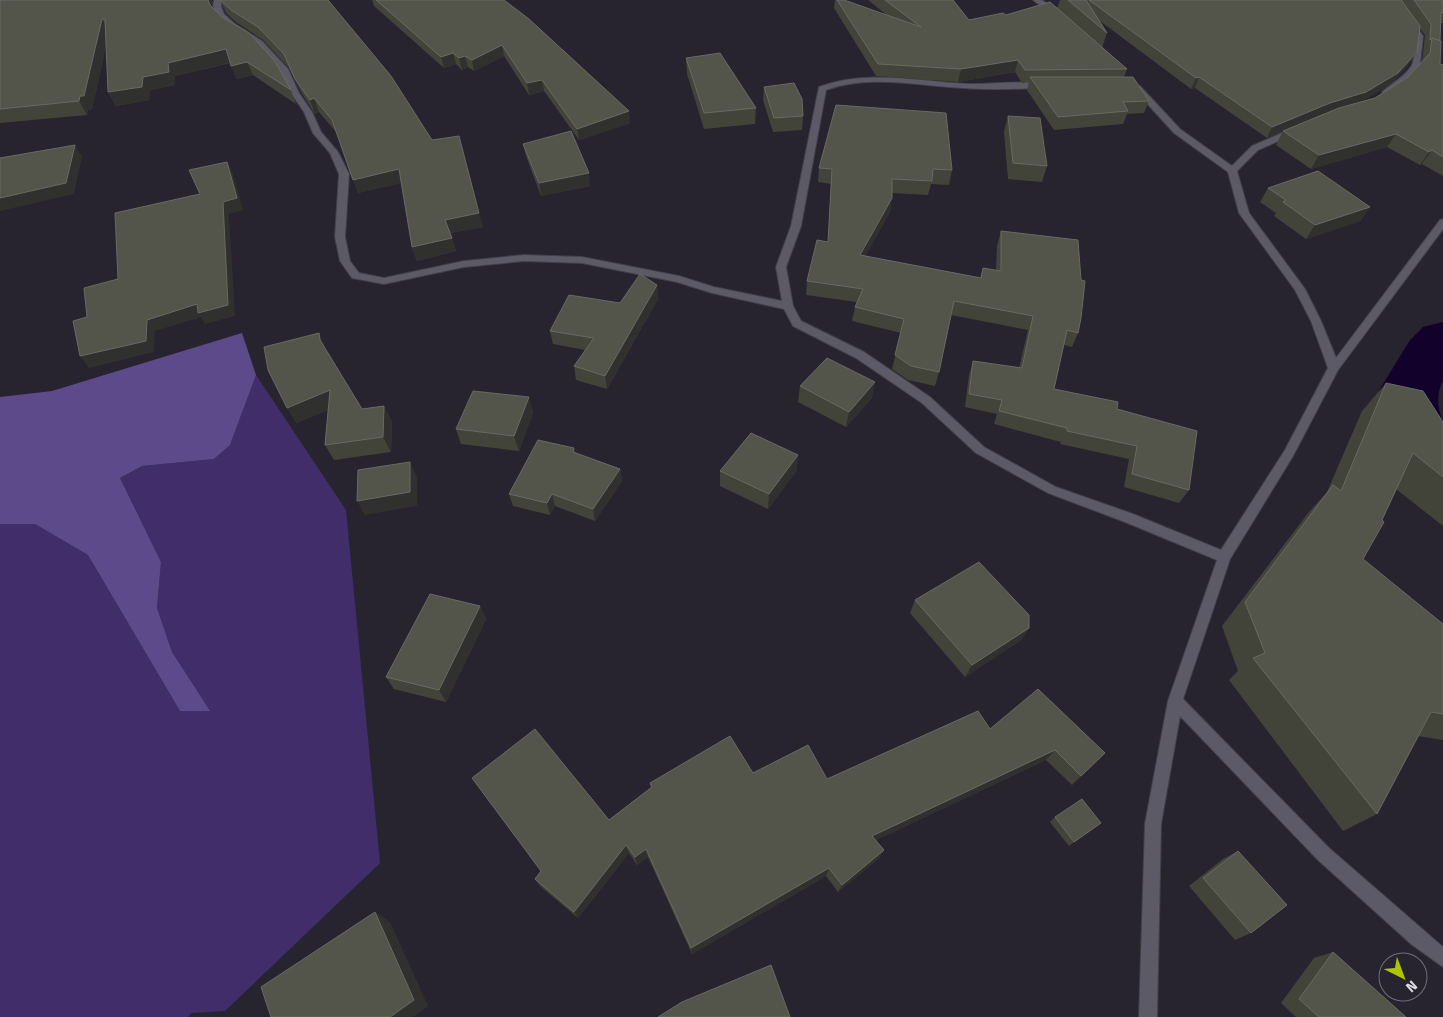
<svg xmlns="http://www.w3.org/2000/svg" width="1443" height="1017" viewBox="0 0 1443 1017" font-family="'Fira Sans',sans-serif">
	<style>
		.green { fill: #412d69 }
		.forest { fill: #5d4a8b }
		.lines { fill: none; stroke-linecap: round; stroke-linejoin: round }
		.river { fill: #12012b; fill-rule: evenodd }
		.minor-casing { stroke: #413f48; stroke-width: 2 }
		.minor { fill: #5d5a68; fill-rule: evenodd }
		.wall { fill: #424439; fill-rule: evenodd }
		.shaded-wall { fill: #30312e }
		.building { fill: #53554b; stroke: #686a63 }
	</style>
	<rect width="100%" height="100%" fill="#272430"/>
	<path class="green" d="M256 375 346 510 380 863 225 1011 191 1013 188 1017H0V524H35L88 555 180 711H209L172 652 157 608 161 562 120 478 142 466 214 459 230 445Z"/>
	<path class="forest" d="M242 333 256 375 230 445 214 459 142 466 120 478 161 562 157 608 172 652 210 711H180L88 555 35 524H0V397L52 391Z"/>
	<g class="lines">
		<path class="river" d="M1443 322V381C1436 393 1437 408 1443 421V481L1421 474 1401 460 1379 412 1380 389 1410 340 1423 327Z"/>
		<defs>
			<g id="minor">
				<path d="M214 0H222L221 6 224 14 235 24 262 41 288 69 299 93 312 112 321 132 338 152 349 174 345 237 350 261 359 273 384 278 464 261 524 255 582 257 679 276 714 287 782 301 776 267 791 226 819 87C868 69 920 82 970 84 994 84 1024 80 1047 84L1048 86 1044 88C1017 89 990 90 963 88 918 86 870 74 826 90L801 226 786 267 793 306 801 321 864 352 930 397 984 447 1056 487 1133 514 1221 550 1285 450 1328 368 1311 321 1295 290 1239 213 1228 172 1174 133 1133 88 1140 86 1180 129 1232 166 1252 146 1291 129H1297V133L1258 150 1237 171 1249 213 1305 289 1321 321 1336 358 1440 220 1443 219V229L1338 370 1293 456 1230 559 1183 699 1329 848 1443 947V967L1411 944 1318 860 1180 716 1161 824 1157 1017H1139L1145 824 1168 701 1217 560 1125 522 1048 493 976 453 922 403 856 358 793 326 784 309 712 293 677 282 582 263 524 261 464 267 384 284 352 278 340 261 335 237 339 174 330 153 313 133 304 112 291 93 281 72 256 45 229 28 218 17 213 6Z"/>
				<path d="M1033 0H1042L1060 13 1053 15Z"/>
				<path d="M1390 0H1398L1423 36 1420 65 1398 89 1386 94 1382 92C1391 84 1406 76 1412 65 1415 57 1414 44 1415 36Z"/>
			</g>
		</defs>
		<use href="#minor" class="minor-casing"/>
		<use href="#minor" class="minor"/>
	</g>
	<g class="wall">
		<path d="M0 0H212L211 6 291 90 296 104 253 75 237 79 230 63 175 76V85L150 90 149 100 116 106 108 92 106 46 92 109 88 110 87 115 0 123Z"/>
		<path d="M220 0H328L483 227 450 233 456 251 417 261 412 247 401 183 358 193 337 133 319 112 315 114 301 92 289 68 263 40 236 22 226 13Z"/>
		<path d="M372 0H504L630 123 579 140 544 91 529 95 504 56 474 71 468 67 462 70 456 64 444 68 374 6Z"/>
		<path d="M835 0H844L888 16 868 0H953L969 20 1057 8 1060 0H1443V23H1441L1440 41V64L1443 65V176L1422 164 1420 165 1387 147 1311 169 1276 145 1283 131 1328 113 1267 138 1195 88 1191 89 1100 21 1107 33 1102 48 1127 69 1124 77 1149 101 1144 113 1127 114 1123 124 1054 130 1027 90 1029 82 1022 83 1015 72 958 82 876 76 834 8ZM1419 28 1425 35 1422 62 1408 77 1375 98 1362 101 1391 84 1410 63Z"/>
		<path d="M686 58 756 108 755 124 704 129 687 74Z"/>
		<path d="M764 87 803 116 802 130 773 132 763 100Z"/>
		<path d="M836 105 952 170 949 185 931 184 928 195 892 193 890 212 865 256 980 278 983 268 996 271 997 246 1001 231 1078 333 1072 347 1064 345 1054 389 1117 409 1189 490 1179 503 1124 487 1129 459 1060 444 1061 442 994 424 997 414 965 407 969 375 973 361 1019 368 1028 330 951 315 939 372 935 386 908 380 892 369 901 333 852 321 855 307 857 302 806 295 807 281 828 242 831 184 818 182 819 168Z"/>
		<path d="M1008 116 1047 166 1042 182 1008 179 1004 132Z"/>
		<path d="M523 144 590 186 541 196 526 156Z"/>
		<path d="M1268 188 1370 207 1360 221 1306 239 1274 216 1276 213 1260 202Z"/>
		<path d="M657 285 658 299 607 389 576 380 574 366 585 350 553 344 550 331 620 303Z"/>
		<path d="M326 349 327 351 362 409 392 421 391 452 334 460 325 445 328 410 296 423Z"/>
		<path d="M1386 383 1443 422V526L1396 489 1363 559 1443 624V740L1418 736 1377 814 1343 831 1229 680 1238 671 1222 626 1309 512 1327 492 1362 411Z"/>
		<path d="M800 386 872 398 846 427 798 402Z"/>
		<path d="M533 412 519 451 461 444 456 429Z"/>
		<path d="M574 448 575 453 620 469 622 481 595 521 555 506 550 515 513 506 509 494Z"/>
		<path d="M797 470 768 509 720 486V471Z"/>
		<path d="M915 600 1029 628 1021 640 965 677 910 613Z"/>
		<path d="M480 606 486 619 446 702 394 689 386 677Z"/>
		<path d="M990 729 1105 753 1072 785 1046 760 876 840 884 850 879 858 838 892 826 876 692 954 648 857 637 865 629 853 578 918 540 886 535 879 541 871 472 778 609 820 651 788 650 783 753 773 827 779Z"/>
		<path d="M1055 817 1101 823 1069 846 1050 822Z"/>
		<path d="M1238 851 1251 933 1235 940 1189 886 1223 859Z"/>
		<path d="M1333 952 1406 1017H1296L1281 1003 1314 958Z"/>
	</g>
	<g class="shaded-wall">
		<path d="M208 0H212L211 7Z"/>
		<path d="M102 19 109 32 92 109 88 110 87 115 79 101Z"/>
		<path d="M502 45 504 56 474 71 472 60Z"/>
		<path d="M226 49 232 62 175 76V85L150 90 149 100 116 106 108 92 168 63Z"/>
		<path d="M1417 52 1410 63 1391 84 1359 103 1323 114 1267 138 1272 127Z"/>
		<path d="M453 53 456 64 444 68 441 57Z"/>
		<path d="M465 56 468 67 462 70 459 58Z"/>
		<path d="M1018 60 1015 72 958 82 961 69Z"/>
		<path d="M247 62 253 75 237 79 231 66Z"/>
		<path d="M1199 77 1195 88 1191 89 1196 78Z"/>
		<path d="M542 80 544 91 529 95 527 83Z"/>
		<path d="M314 98 319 112 315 114 310 100Z"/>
		<path d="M629 111 630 123 579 140 577 129Z"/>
		<path d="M1396 134 1387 147 1311 169 1319 155Z"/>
		<path d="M75 145 82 156 74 194 0 211V198Z"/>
		<path d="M1432 150 1422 164 1420 165 1429 152Z"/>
		<path d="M227 162 233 174 243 210 229 214 235 316 205 324 201 317 155 331 154 352 89 368 80 356 147 320 223 202Z"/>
		<path d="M399 169 404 183 358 193 353 180Z"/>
		<path d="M589 173 590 186 541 196 539 183Z"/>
		<path d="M892 198 890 212 858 270 860 255Z"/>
		<path d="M1370 207 1360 221 1306 239 1315 225Z"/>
		<path d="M479 213 483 227 449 233 445 220Z"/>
		<path d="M452 238 456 251 417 261 412 247Z"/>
		<path d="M657 285 658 299 607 389 605 376Z"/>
		<path d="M319 333 326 349 328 355 320 340Z"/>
		<path d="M875 382 872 398 846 427 849 412Z"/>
		<path d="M330 390 338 406 296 423 287 408Z"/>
		<path d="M529 397 533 412 519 451 514 436Z"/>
		<path d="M384 406 392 421 391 452 383 437Z"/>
		<path d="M798 455 797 470 768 509 769 494Z"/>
		<path d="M410 462 417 477V506L365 515 357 501Z"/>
		<path d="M620 469 622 481 595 521 593 509Z"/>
		<path d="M552 494 555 506 550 515 547 503Z"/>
		<path d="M480 606 486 619 446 702 439 690Z"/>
		<path d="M1029 628 1021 640 965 677 972 665Z"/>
		<path d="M1055 750 1046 760 868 844 872 836Z"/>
		<path d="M1101 823 1095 828 1069 846 1074 842Z"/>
		<path d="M626 845 629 853 578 918 574 912Z"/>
		<path d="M646 849 648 857 637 865 635 857Z"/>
		<path d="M884 850 879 858 838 892 842 885Z"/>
		<path d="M829 868 826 876 692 954 691 948Z"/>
		<path d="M375 912 390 922 428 1006 413 1017H390Z"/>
	</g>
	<g class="building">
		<path d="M0 0H208L210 5 222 17 249 33 274 60 291 90 247 62 231 66 226 49 168 63 169 72 143 77 142 87 108 92 105 19H102L84 96H80L79 101 0 109Z"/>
		<path d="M220 0H328L391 76 432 140 459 136 479 213 445 220 452 238 412 247 399 169 353 180 332 120 314 98 310 100 295 79 284 54 258 27 231 10Z"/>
		<path d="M376 0H504L529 19 629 111 577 129 542 80 527 83 502 45 472 60 465 56 459 58 453 53 441 57Z"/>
		<path d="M837 0H844L921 27 885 0H953L969 20 1003 13 1006 15 1050 2 1127 69 1025 70 1018 60 961 69 878 64Z"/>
		<path d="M1068 0H1086L1107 33Z"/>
		<path d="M1089 0H1401L1420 26 1417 52 1398 73 1366 92 1330 103 1272 127 1199 77 1196 78Z"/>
		<path d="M1414 0H1443V13L1441 12 1440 41 1432 38 1430 40 1431 24Z"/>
		<path d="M1432 38 1441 41 1440 64 1443 65V157L1432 150 1429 152 1396 134 1319 155 1283 131 1339 108 1375 98 1408 77 1430 53Z"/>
		<path d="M720 53 756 108 704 113 686 58Z"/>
		<path d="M1030 77H1133L1149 101 1123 102 1128 111 1058 117Z"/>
		<path d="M794 83 802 99 803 116 774 118 764 87Z"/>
		<path d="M836 105 946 113 952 170 933 169 932 181 892 179V198L860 255 981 278 983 268 1001 271V231L1078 240 1081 280 1085 281 1081 318 1078 333 1067 330 1054 389 1118 402 1117 409 1197 431 1189 490 1132 474 1137 446 1067 431V428L999 411 1002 400 969 394 973 361 1022 368 1033 316 954 301 939 372 911 366 895 355 904 319 855 307 863 289 807 281 817 240 828 242 832 169 819 168Z"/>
		<path d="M1008 116 1040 118 1047 166 1013 163Z"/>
		<path d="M571 131 589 173 539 183 523 144Z"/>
		<path d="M75 145 66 183 0 198V158Z"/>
		<path d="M227 162 237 198 223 202 228 305 198 313 197 304 147 320 146 341 80 356 73 321 87 317 84 288 118 279 115 213 200 194 189 170Z"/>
		<path d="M1318 171 1370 207 1315 225 1283 202 1286 200 1268 188Z"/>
		<path d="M640 274 657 285 605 376 574 366 594 338 550 331 569 295 620 303Z"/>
		<path d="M319 333 320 340 362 409 384 406 383 437 325 445 330 390 287 408 268 370 264 347Z"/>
		<path d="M827 358 875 382 849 412 800 386Z"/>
		<path d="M1386 383 1423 391 1443 422V477L1413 453 1382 520 1384 522 1363 559 1443 624V714L1431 712 1377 814 1253 658 1265 653 1245 602 1333 485 1341 491Z"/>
		<path d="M473 391 529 397 514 436 456 429Z"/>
		<path d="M751 433 798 455 769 494 720 471Z"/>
		<path d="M538 440 574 448 573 452 620 469 593 509 552 494 547 503 509 494Z"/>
		<path d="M410 462V492L357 501 358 470Z"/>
		<path d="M979 562 1029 615V628L972 665 915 600Z"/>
		<path d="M430 594 480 606 439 690 386 677Z"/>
		<path d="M1038 689 1105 753 1081 776 1055 750 872 836 884 850 842 885 829 868 691 948 646 849 635 857 626 845 574 912 535 879 541 871 472 778 535 729 609 820 652 787 650 783 730 736 753 773 808 745 827 779 978 711 990 729Z"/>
		<path d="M1082 799 1101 823 1074 842 1055 817Z"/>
		<path d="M1238 851 1287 905 1251 933 1203 878Z"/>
		<path d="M375 912 414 1000 390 1017H271L261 987Z"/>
		<path d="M1333 952 1406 1017H1319L1299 999Z"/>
		<path d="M771 965 790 1017H658L682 1002Z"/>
	</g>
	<g transform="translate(1403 977) rotate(138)"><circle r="24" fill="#272430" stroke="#706e78"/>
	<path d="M0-4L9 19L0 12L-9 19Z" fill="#afc504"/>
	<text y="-8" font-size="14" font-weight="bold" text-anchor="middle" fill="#dedce4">N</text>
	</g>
</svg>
